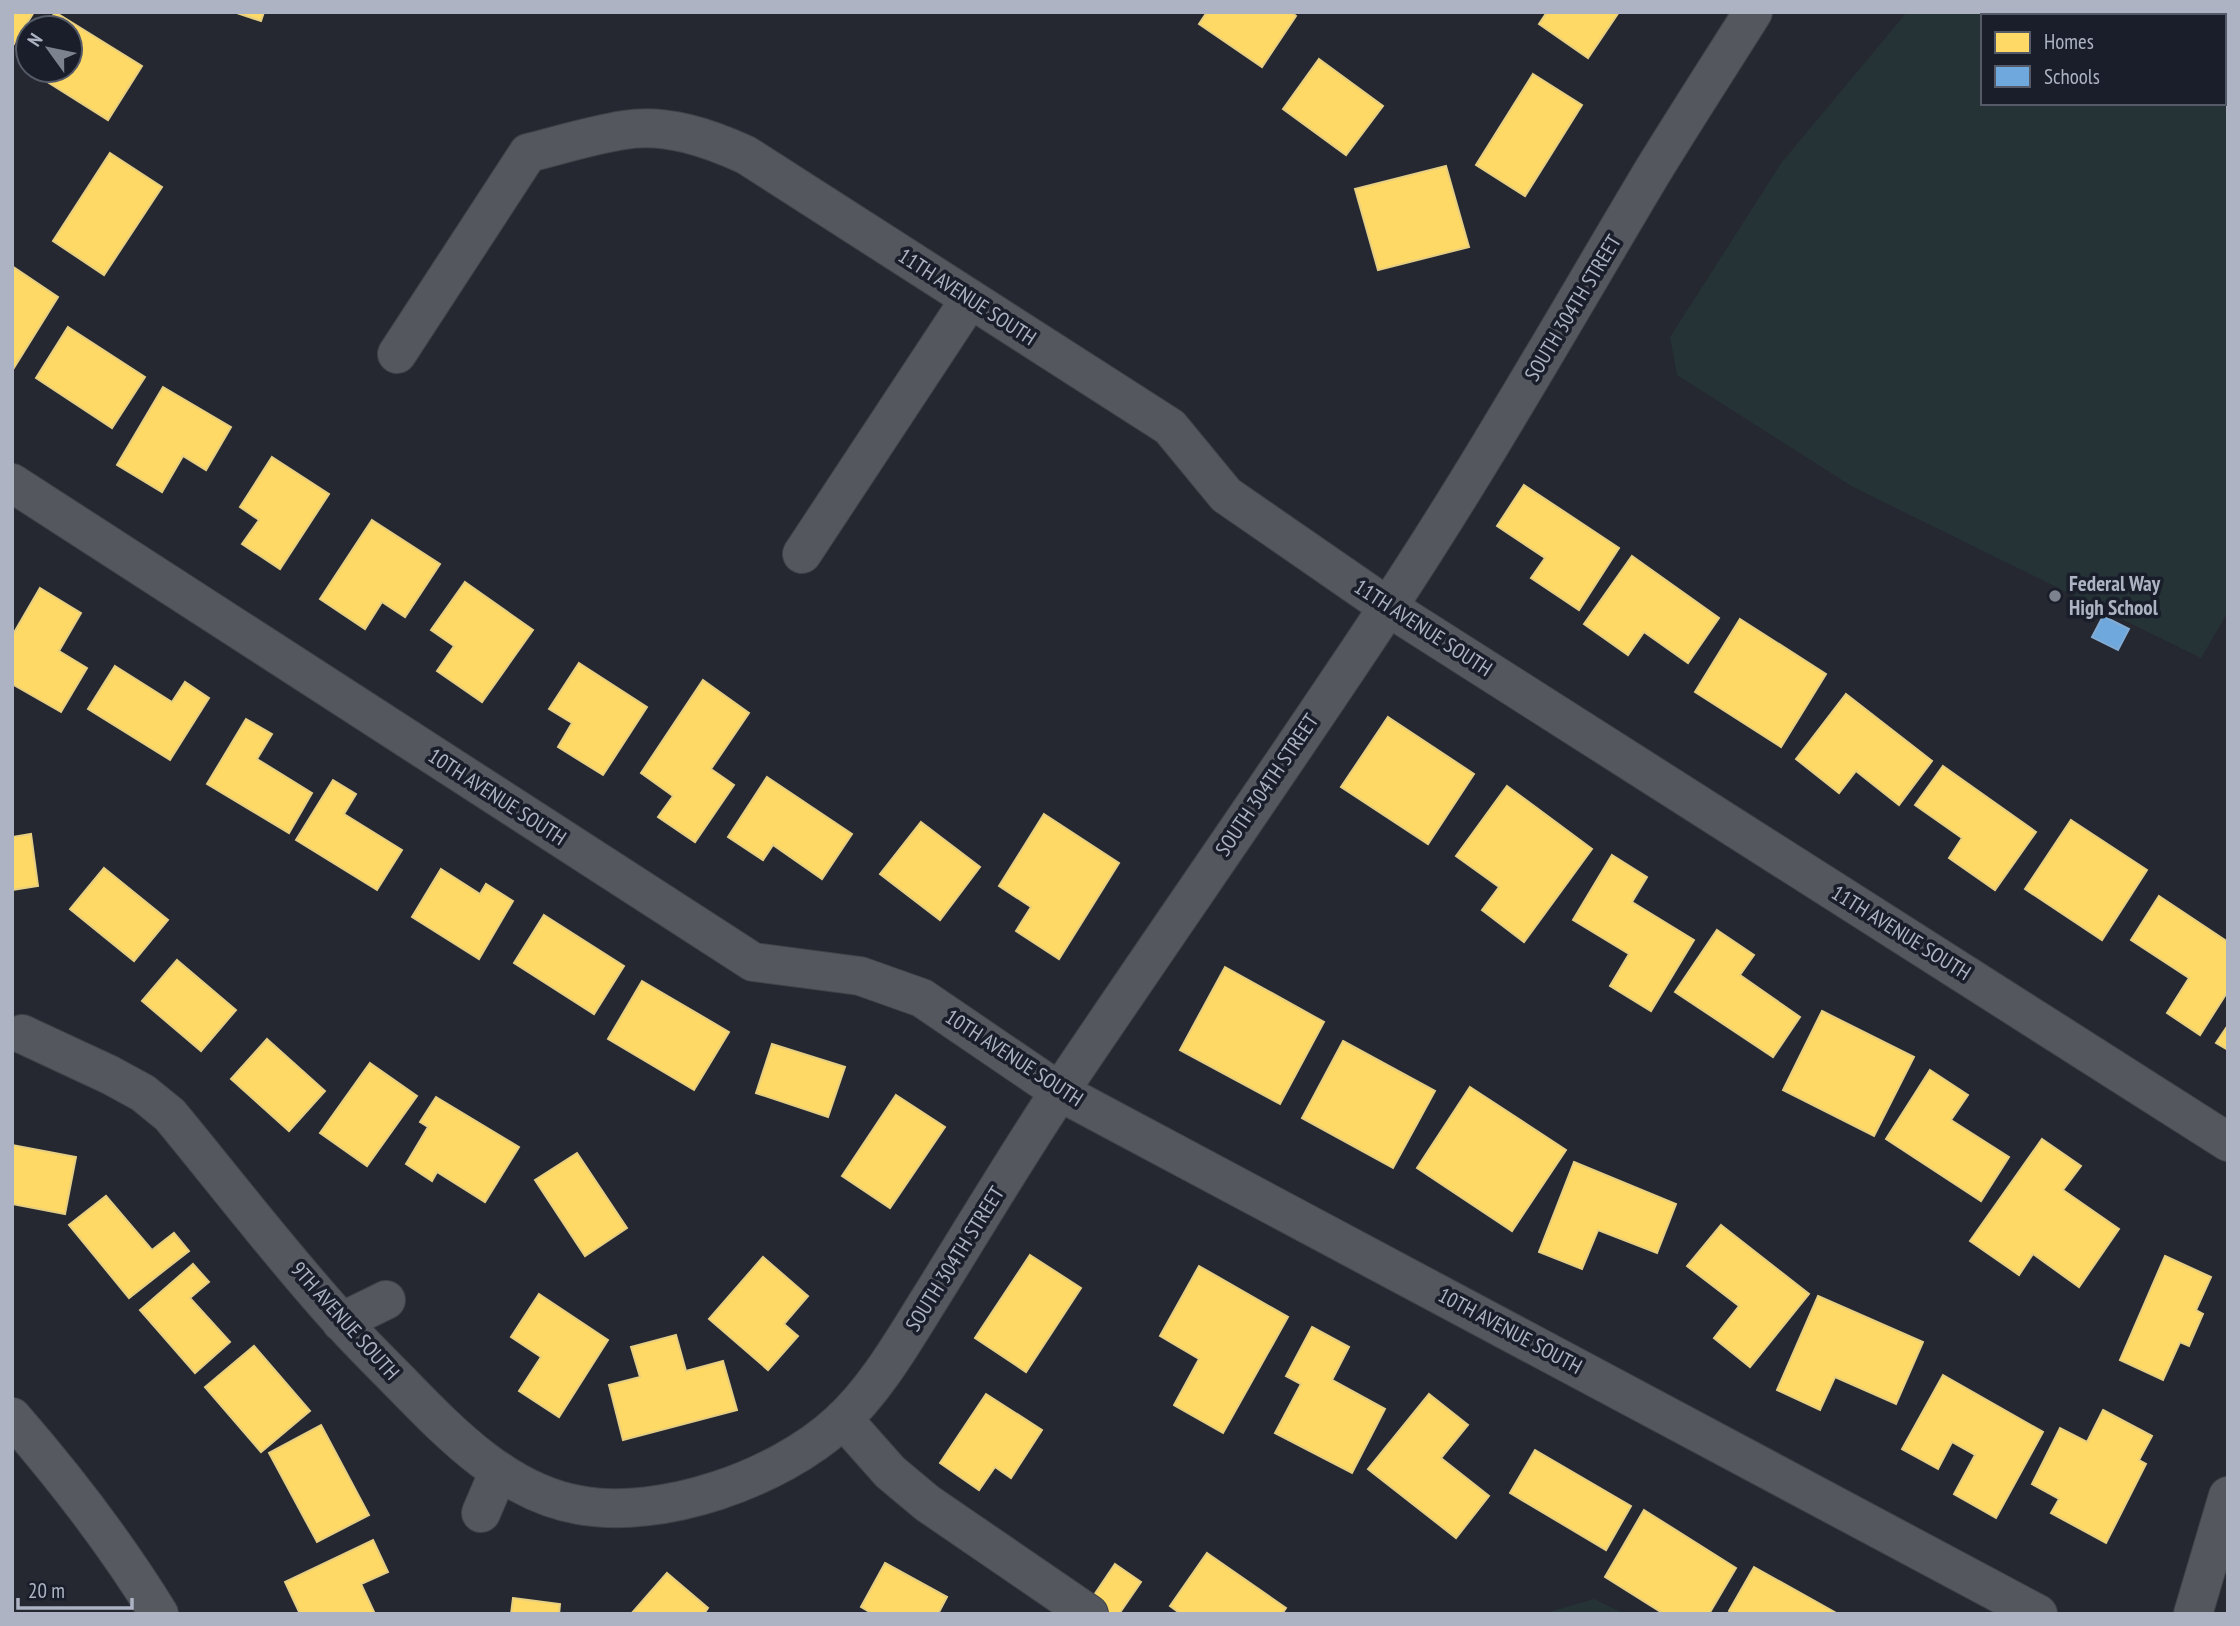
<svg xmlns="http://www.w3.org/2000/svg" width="2240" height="1626" viewBox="0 0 2240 1626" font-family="'PT Sans Narrow',sans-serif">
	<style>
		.green { fill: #253337; fill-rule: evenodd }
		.homes { fill: #ffd966; stroke: #e6ce82; stroke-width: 2 }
		.schools { fill: #6fa8dc; stroke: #82abd4; stroke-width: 2 }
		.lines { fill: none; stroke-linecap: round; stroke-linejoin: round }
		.minor-casing { stroke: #404349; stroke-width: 40 }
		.major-casing { stroke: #42454d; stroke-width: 40 }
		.minor { stroke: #54575e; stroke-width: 38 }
		.major { stroke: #565960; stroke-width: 38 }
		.poi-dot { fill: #7d828f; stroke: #191e2a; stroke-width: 2.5 }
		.labels { text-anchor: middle; stroke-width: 7; stroke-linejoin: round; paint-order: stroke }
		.street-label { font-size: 21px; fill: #adb3c2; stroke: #191e2a }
		.poi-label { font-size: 21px; font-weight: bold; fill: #adb3c2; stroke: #191e2a; text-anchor: start }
	</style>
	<rect width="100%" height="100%" fill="#252830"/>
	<g class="green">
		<path d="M1907 12H2228V612L2201 658 1853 487 1677 375 1670 337 1782 162ZM1983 16H2224V103H1983Z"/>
		<path d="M1594 1599 1625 1614H1543Z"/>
	</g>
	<g class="homes">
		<path d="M12 12H34L12 47Z"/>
		<path d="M55 12 142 66 108 120 22 66 28 56V70H70V28H46Z"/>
		<path d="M234 12H264L261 21Z"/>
		<path d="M1207 12H1291L1296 16 1262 67 1199 24Z"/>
		<path d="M1547 12H1619L1588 58 1539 24Z"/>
		<path d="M1319 59 1383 106 1346 155 1283 109Z"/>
		<path d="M1533 74 1582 105 1525 196 1476 165Z"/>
		<path d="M110 153 162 187 104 275 53 241Z"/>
		<path d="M1446 166 1469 247 1378 270 1355 189Z"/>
		<path d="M12 266 58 297 12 371Z"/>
		<path d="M68 327 145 377 112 428 36 378Z"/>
		<path d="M163 387 231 427 206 470 183 456 162 492 117 465Z"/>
		<path d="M272 457 329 494 280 569 242 544 259 520 240 507Z"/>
		<path d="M1524 485 1619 548 1579 610 1531 578 1545 558 1497 526Z"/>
		<path d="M372 520 440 564 405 617 382 602 365 629 320 599Z"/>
		<path d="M1632 556 1719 618 1688 663 1644 632 1628 655 1584 624Z"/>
		<path d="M465 582 533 630 482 702 437 671 454 646 431 630Z"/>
		<path d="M40 588 81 613 59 651 87 668 61 712 12 684V636Z"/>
		<path d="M1740 619 1826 674 1781 747 1695 692Z"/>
		<path d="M579 663 647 707 603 775 558 747 572 723 549 709Z"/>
		<path d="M115 666 172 702 185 682 209 698 170 760 88 709Z"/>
		<path d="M703 680 749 713 711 769 734 785 695 842 658 817 673 796 641 773Z"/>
		<path d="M1846 694 1932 761 1899 805 1856 771 1839 793 1796 759Z"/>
		<path d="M1388 717 1474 774 1428 844 1341 787Z"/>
		<path d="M246 719 272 734 257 759 312 793 289 833 207 784Z"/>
		<path d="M1943 766 2036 832 1995 890 1949 858 1962 838 1915 805Z"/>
		<path d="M767 777 852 834 822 879 773 845 763 860 728 837Z"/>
		<path d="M333 780 356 794 344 814 402 850 377 890 296 840Z"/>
		<path d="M1507 786 1592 849 1524 942 1482 910 1499 887 1456 856Z"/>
		<path d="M1044 814 1119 863 1059 959 1016 931 1031 907 999 886Z"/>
		<path d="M2071 820 2147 870 2102 940 2025 889Z"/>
		<path d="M921 822 980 867 940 920 880 874Z"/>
		<path d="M31 834 38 886 12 890V837Z"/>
		<path d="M1612 855 1647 877 1632 902 1694 940 1651 1011 1610 986 1629 954 1573 920Z"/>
		<path d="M104 868 168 920 134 961 70 909Z"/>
		<path d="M441 869 480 894 486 884 513 901 479 959 412 917Z"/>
		<path d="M2159 896 2228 942V991L2200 1035 2167 1013 2189 978 2131 940Z"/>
		<path d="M544 915 624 966 594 1014 514 963Z"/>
		<path d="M1717 930 1754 955 1740 975 1800 1017 1773 1057 1675 992Z"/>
		<path d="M177 960 236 1010 201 1051 142 1001Z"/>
		<path d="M1225 967 1324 1022 1280 1104 1180 1050Z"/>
		<path d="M642 981 729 1032 694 1090 608 1039Z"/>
		<path d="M1822 1011 1914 1057 1874 1136 1783 1090Z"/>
		<path d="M2228 1025V1050L2216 1043Z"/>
		<path d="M267 1039 325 1091 289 1131 231 1079Z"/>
		<path d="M1343 1041 1435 1091 1393 1168 1302 1118Z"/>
		<path d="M772 1044 845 1067 828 1117 756 1093Z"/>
		<path d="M370 1063 417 1096 367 1166 320 1133Z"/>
		<path d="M1930 1070 1968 1095 1951 1120 2009 1157 1981 1201 1886 1139Z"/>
		<path d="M1470 1087 1566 1150 1512 1231 1417 1168Z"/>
		<path d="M896 1095 945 1127 890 1208 842 1176Z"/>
		<path d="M436 1097 519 1147 485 1202 437 1172 432 1181 406 1164 428 1127 420 1122Z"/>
		<path d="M2042 1139 2081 1166 2063 1190 2119 1229 2079 1287 2033 1254 2019 1275 1970 1241Z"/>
		<path d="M12 1145 76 1157 65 1214 12 1204Z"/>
		<path d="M577 1153 627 1228 585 1256 535 1180Z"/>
		<path d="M1574 1162 1676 1204 1657 1253 1598 1230 1582 1269 1539 1252Z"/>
		<path d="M106 1196 152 1250 174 1233 189 1251 129 1298 69 1225Z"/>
		<path d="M1721 1225 1809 1294 1750 1367 1714 1338 1739 1306 1687 1266Z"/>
		<path d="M1030 1255 1081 1288 1026 1372 975 1338Z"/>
		<path d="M2165 1256 2211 1277 2196 1310 2203 1314 2189 1346 2180 1342 2163 1380 2120 1360Z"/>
		<path d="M763 1257 808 1296 784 1324 798 1336 768 1370 709 1319Z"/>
		<path d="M193 1264 209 1282 190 1298 230 1342 195 1373 140 1310Z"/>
		<path d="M1199 1266 1288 1317 1223 1433 1174 1405 1199 1359 1160 1336Z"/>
		<path d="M539 1294 608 1340 559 1417 519 1391 541 1357 511 1337Z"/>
		<path d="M1818 1296 1923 1342 1896 1404 1835 1377 1820 1410 1777 1390Z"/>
		<path d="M1312 1327 1349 1347 1332 1380 1385 1409 1352 1473 1275 1433 1301 1384 1286 1376Z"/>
		<path d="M676 1335 686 1371 723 1361 737 1410 623 1440 609 1385 640 1377 631 1347Z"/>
		<path d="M254 1346 310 1411 261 1452 205 1387Z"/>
		<path d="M1943 1375 2043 1432 1996 1518 1954 1494 1975 1455 1952 1442 1938 1469 1902 1449Z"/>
		<path d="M986 1394 1042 1430 1011 1478 995 1467 979 1490 940 1463Z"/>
		<path d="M1429 1394 1468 1425 1441 1458 1489 1496 1456 1538 1368 1469Z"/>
		<path d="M2103 1410 2152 1436 2139 1460 2146 1464 2106 1543 2051 1513 2059 1499 2032 1484 2060 1428 2087 1442Z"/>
		<path d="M321 1425 369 1515 317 1542 269 1453Z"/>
		<path d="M1535 1450 1631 1506 1606 1550 1510 1493Z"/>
		<path d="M1644 1510 1736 1568 1709 1614H1664L1605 1577Z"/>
		<path d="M373 1540 388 1572 361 1584 375 1614H300L285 1582Z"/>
		<path d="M1207 1553 1286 1608 1282 1614H1181L1170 1606Z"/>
		<path d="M885 1563 947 1597 938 1614H873L861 1607Z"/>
		<path d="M1115 1564 1141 1582 1119 1614H1109L1090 1601Z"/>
		<path d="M1754 1567 1838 1614H1734L1729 1611Z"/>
		<path d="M667 1573 708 1608 704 1614H631Z"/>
		<path d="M513 1598 560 1604 559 1614H511Z"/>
	</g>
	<path class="schools" d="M2103 616 2129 629 2118 650 2092 637Z"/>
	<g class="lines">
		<defs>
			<g id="minor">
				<path d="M397 354 528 153C560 145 592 135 624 130 666 123 709 138 746 155L1170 427 1226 495 1388 607 2228 1142"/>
				<path d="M12 483 753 962 860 976 922 998 1060 1092 2038 1614"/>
				<path d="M802 554 970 299"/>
				<path d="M22 1034 110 1075 143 1093 170 1115C227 1184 281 1255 341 1321 358 1340 376 1358 394 1376 445 1428 503 1492 579 1505 662 1520 778 1479 839 1423 876 1389 902 1343 929 1300 974 1228 1017 1155 1064 1085 1171 926 1281 769 1386 610 1480 468 1564 320 1651 174 1684 120 1719 66 1753 12"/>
				<path d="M341 1322 386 1300"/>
				<path d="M843 1419 890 1472 927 1503 1089 1614"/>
				<path d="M481 1513 499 1471"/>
				<path d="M2193 1614 2228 1496"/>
			</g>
			<path id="major" d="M12 1417C66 1479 116 1544 159 1614"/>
		</defs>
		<use href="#minor" class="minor-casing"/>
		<use href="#major" class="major-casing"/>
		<use href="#minor" class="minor"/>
		<use href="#major" class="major"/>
	</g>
	<circle class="poi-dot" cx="2055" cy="596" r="7"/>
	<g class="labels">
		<g class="street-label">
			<text transform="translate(967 297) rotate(33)" y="7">11TH AVENUE SOUTH</text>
			<text transform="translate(1573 308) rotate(-59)" y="7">SOUTH 304TH STREET</text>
			<text transform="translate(1423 628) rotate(33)" y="7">11TH AVENUE SOUTH</text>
			<text transform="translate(1267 785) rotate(-56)" y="7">SOUTH 304TH STREET</text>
			<text transform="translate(497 797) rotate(33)" y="7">10TH AVENUE SOUTH</text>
			<text transform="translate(1901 933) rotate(32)" y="7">11TH AVENUE SOUTH</text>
			<text transform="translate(1014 1058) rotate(33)" y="7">10TH AVENUE SOUTH</text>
			<text transform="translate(955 1259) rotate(-58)" y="7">SOUTH 304TH STREET</text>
			<text transform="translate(345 1321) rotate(48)" y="7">9TH AVENUE SOUTH</text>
			<text transform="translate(1510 1331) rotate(28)" y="7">10TH AVENUE SOUTH</text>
		</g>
		<g class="poi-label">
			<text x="2069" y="591">Federal Way<tspan x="2069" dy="24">High School</tspan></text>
		</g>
	</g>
	<rect width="2240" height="1626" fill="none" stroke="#adb3c2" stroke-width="28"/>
	<rect x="1981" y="14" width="245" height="91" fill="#191e2a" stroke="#545a67" stroke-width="2"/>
	<rect x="1995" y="32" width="35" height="21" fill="#ffd966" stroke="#545a67" stroke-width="2"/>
	<text x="2044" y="49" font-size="21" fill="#adb3c2">Homes</text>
	<rect x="1995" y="66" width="35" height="21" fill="#6fa8dc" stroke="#545a67" stroke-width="2"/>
	<text x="2044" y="84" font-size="21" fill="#adb3c2">Schools</text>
	<g transform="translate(49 49) rotate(303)"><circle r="33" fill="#191e2a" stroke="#545a67" stroke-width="2"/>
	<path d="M0-5L12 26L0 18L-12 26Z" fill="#7d828f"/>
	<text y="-10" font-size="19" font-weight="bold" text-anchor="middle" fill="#adb3c2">N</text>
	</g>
	<path d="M18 1598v10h114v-10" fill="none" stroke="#adb3c2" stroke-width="3.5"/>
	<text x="28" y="1598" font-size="21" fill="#adb3c2" stroke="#191e2a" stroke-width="5" paint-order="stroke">20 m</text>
</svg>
